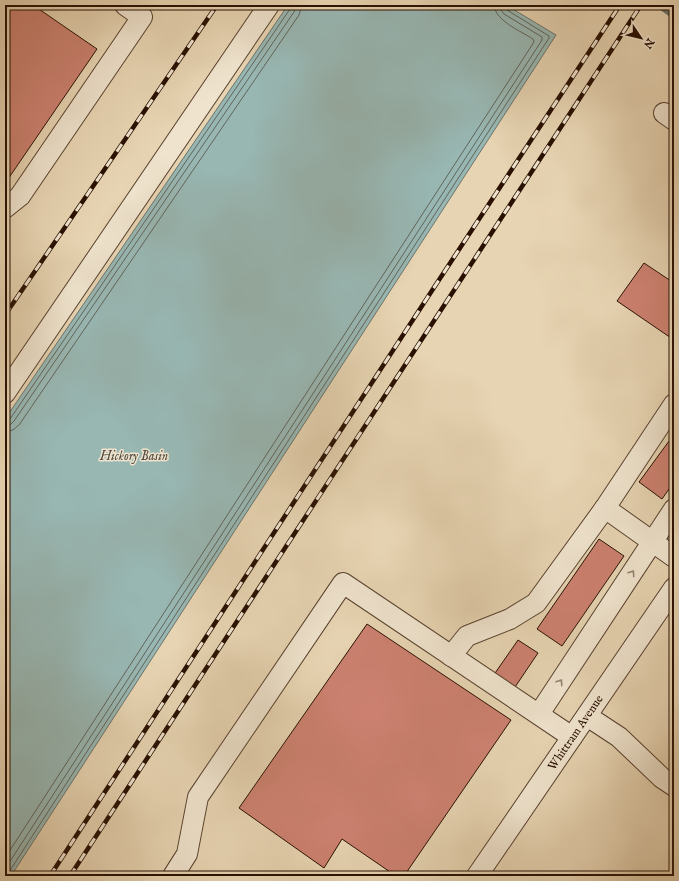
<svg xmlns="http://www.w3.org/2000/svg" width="679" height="881" viewBox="0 0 679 881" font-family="'IM FELL English',serif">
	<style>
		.water { fill: #98b7b3; stroke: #6c746c }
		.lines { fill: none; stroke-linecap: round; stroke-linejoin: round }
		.shore { stroke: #60645a; stroke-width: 1 }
		.stream { stroke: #6c746c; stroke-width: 4.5 }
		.building { fill: #cc8170; stroke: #291002 }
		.minor-casing { stroke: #58412e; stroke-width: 22 }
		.minor { stroke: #efe3cd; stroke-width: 20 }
		.rail-casing { stroke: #291002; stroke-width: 4.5 }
		.rail { stroke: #efe3cd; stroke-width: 3; stroke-dasharray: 9; stroke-linecap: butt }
		.oneway { stroke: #968472 }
		.labels { text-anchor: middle; stroke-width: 3; stroke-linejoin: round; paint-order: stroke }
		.street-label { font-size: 12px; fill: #291002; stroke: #efe3cd }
		.water-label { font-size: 13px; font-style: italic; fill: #504a40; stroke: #efe3cd }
	</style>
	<rect width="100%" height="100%" fill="#e7d4b2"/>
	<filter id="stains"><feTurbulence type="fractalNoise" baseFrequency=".005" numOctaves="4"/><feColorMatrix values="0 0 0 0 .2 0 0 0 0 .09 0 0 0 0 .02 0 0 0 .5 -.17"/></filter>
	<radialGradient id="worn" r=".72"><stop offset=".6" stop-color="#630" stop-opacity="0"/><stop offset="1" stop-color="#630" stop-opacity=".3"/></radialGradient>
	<path class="water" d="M288 5H506L556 35 11 876H5V419Z"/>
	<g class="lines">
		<g class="shore">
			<path d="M5 421 10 419 290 9 291 5"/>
			<path d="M5 426 10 425 14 421 294 12 296 5"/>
			<path d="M5 432 13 430 19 425 299 15 302 5"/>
			<path d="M5 858 534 42 533 39C521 31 495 21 494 5"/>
			<path d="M5 869 542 40V37L504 14 501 10 500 5"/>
			<path d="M8 876 9 872 549 38V36L507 10 505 5"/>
		</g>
		<path class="stream" d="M657 5 674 17"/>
	</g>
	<g class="building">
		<path d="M5 5H33L97 49 6 182 5 181Z"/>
		<path d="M644 263 674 283V340L617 301Z"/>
		<path d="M672 437 674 438V482L662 499 639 482Z"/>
		<path d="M599 539 624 556 562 646 537 629Z"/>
		<path d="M367 624 511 720 404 876H396L342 839 324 868 239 808Z"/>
		<path d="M518 640 538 653 513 690 493 676Z"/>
	</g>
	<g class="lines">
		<defs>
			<g id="minor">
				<path d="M664 113 674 120"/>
				<path d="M5 208 20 196 142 17 125 5"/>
				<path d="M5 393 269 5"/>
				<path d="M605 508 674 557"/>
				<path d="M451 656 467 636 510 619 536 603 605 508 674 404"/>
				<path d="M539 714 674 509"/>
				<path d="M587 716 619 737 662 778 674 786"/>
				<path d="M173 876 187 854 198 797 343 583 572 737"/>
				<path id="s1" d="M477 876 674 588"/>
			</g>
		</defs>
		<use href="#minor" class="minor-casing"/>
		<use href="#minor" class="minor"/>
		<defs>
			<g id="rail">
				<path d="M5 315 217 5"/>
				<path d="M50 876 435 286 620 5"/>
				<path d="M70 876 641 5"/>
			</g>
		</defs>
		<use href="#rail" class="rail-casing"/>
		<use href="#rail" class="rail"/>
	</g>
	<defs><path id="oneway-chevron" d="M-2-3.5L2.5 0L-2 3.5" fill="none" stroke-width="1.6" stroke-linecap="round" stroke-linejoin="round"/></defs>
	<g class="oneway">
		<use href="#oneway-chevron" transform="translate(632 573) rotate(-56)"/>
		<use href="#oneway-chevron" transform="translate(560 682) rotate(-56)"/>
	</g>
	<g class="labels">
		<g class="street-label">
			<text dy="4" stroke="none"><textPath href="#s1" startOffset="174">Whittram Avenue</textPath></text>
		</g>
		<g class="water-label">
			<text x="134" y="460">Hickory Basin</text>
		</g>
	</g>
	<rect width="679" height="881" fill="none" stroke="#e7d4b2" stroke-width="20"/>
	<rect x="6" y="6" width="667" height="869" fill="none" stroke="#291002" stroke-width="2"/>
	<rect x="10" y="10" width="659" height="861" fill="none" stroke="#291002"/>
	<g transform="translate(641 38) rotate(125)" stroke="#efe3cd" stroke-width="3" paint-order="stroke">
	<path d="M0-3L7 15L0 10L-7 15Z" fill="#291002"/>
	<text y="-6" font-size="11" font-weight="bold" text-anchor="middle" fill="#291002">N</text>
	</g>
	<rect width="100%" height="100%" filter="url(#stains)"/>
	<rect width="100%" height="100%" fill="url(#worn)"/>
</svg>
